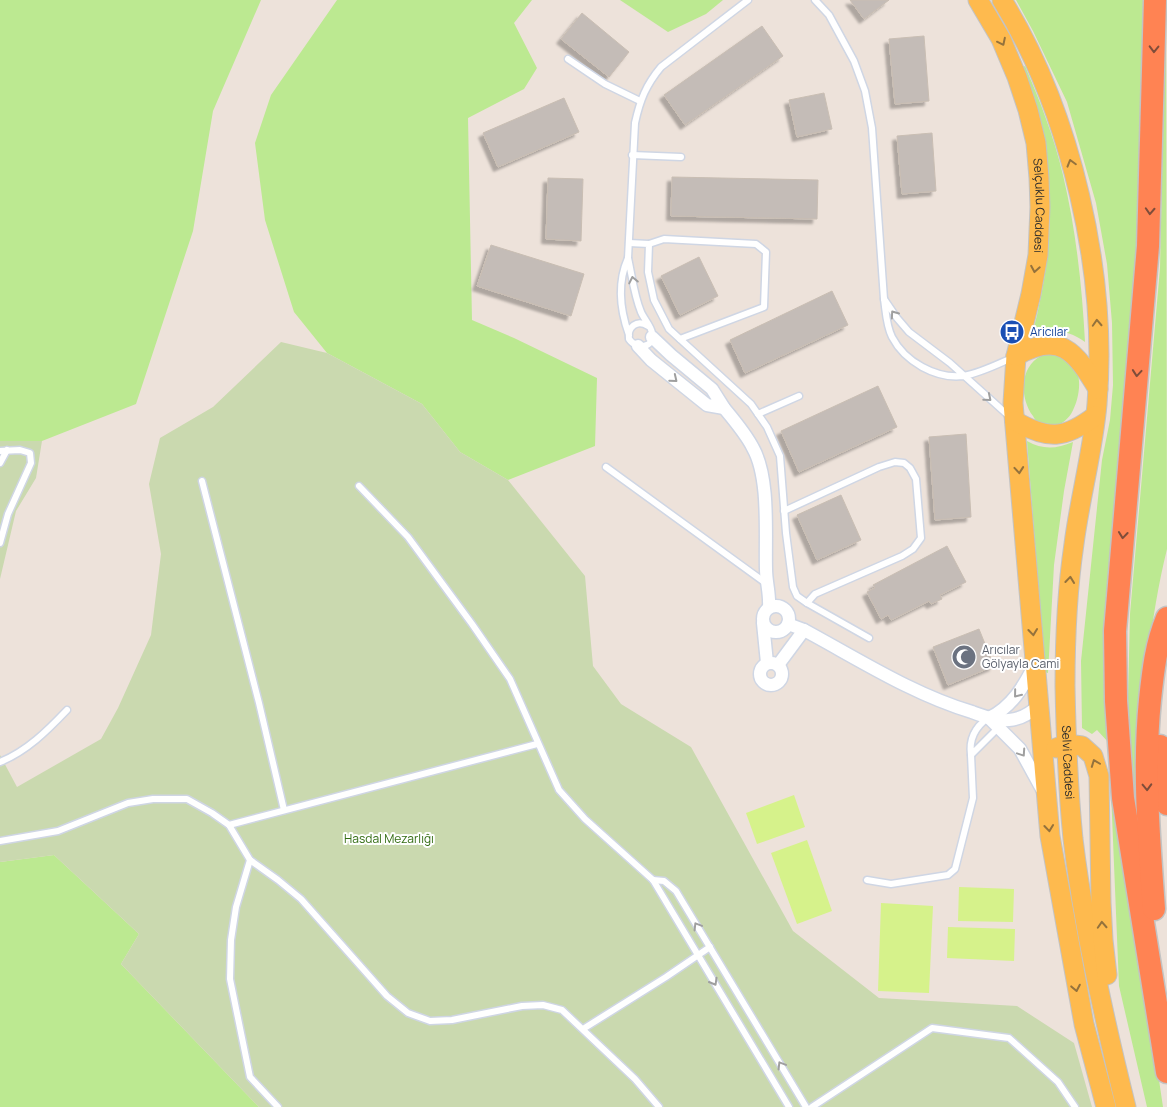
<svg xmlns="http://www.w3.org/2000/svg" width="1167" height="1107" viewBox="0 0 1167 1107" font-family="Manrope,sans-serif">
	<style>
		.green { fill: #bce991 }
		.cemetery { fill: #cad9af }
		.pitch { fill: #d6f28b }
		.building { fill: #c4bcb7; stroke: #c9beb3; filter: url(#shadow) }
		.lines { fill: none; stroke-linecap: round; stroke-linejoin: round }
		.lane-casing { stroke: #cfd6e4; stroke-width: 9 }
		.street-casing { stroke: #cfd6e4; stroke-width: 15 }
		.primary-casing { stroke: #c3c3c3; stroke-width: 21 }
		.highway-casing { stroke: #c3c3c3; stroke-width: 25 }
		.lane { stroke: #fff; stroke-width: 6 }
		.street { stroke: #fff; stroke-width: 12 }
		.primary { stroke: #feba4e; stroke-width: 19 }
		.highway { stroke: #ff8353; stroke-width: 22 }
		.oneway { stroke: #94723c }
		.oneway2 { stroke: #7f4d3a }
		.oneway3 { stroke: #9f9f9f }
		.labels { text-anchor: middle; stroke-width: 4; stroke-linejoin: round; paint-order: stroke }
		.street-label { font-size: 12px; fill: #292929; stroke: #fff }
		.transit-label { font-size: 12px; fill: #164399; stroke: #fff; text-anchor: start }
		.worship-label { font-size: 12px; fill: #5b616d; stroke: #fff; text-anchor: start }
		.park-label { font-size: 12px; fill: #336d13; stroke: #fff }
	</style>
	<defs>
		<filter id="shadow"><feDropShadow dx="-4.5" dy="4.5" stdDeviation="1" flood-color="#0004"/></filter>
	</defs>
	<rect width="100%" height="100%" fill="#ede2da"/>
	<g class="green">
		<path d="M0 0H261L213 111 193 231 136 404 42 441H0Z"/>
		<path d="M337 0H532L514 23 537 68 524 89 468 118 472 320 514 338 597 378 595 446 508 480 460 452 422 404 327 353 294 312 265 220 255 143 271 95Z"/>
		<path d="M620 0H723L706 14 668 32Z"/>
		<path d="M1016 0H1149L1148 73 1109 743 1163 1107H1147L1119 986 1109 743 1097 730 1092 734 1082 728 1081 661 1102 460 1110 420 1113 385 1112 323 1107 264 1096 203 1067 102 1033 31Z"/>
		<path d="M1166 0 1167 549C1145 639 1142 725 1136 817L1131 762 1128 698 1130 614 1160 268Z"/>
		<path d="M1025 66C1040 101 1054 137 1063 175 1076 230 1082 286 1085 342 1068 330 1051 327 1032 335 1057 242 1057 158 1023 67Z"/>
		<path d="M1056 353C1061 356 1068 359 1072 363 1084 376 1079 401 1071 414 1066 421 1058 428 1049 425 1045 424 1040 424 1038 422 1036 421 1034 418 1033 416 1020 399 1019 367 1041 356 1045 354 1051 354 1056 353Z"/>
		<path d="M1027 441C1043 450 1056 449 1073 442L1064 491 1054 565 1048 673 1045 672Z"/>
		<path d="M54 855 139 934 121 964 259 1107H0V862Z"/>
	</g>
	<g class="cemetery">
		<path d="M281 342 327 353 422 404 460 452 508 480 585 576 593 666 621 704 691 747 793 931 879 998 1017 1006 1074 1043 1092 1107H259L121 964 139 934 54 855 0 862V755L17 787 101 739 118 708 151 635 161 554 149 484 160 438 213 407Z"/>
		<path d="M0 441H42L36 478 16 511 0 579Z"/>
	</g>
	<g class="pitch">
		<path d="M794 795 805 827 757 844 746 813Z"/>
		<path d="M807 840 832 911 797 924 771 853Z"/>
		<path d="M959 887 1014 889 1013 922 958 921Z"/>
		<path d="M881 903 933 906 929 993 878 991Z"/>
		<path d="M948 927 1015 929 1014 961 947 958Z"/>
	</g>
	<g class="building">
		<path d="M850 0H889L864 19Z"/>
		<path d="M582 13 629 52 609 77 561 39Z"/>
		<path d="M762 26 783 56 685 125 664 95Z"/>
		<path d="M924 36 929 101 895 104 889 39Z"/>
		<path d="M824 93 832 129 797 137 789 100Z"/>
		<path d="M564 98 579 132 498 167 483 133Z"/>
		<path d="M932 133 936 191 902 194 897 136Z"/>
		<path d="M672 177 818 180 817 219 671 216Z"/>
		<path d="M548 178 583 179 581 241 546 239Z"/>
		<path d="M491 245 584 274 571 316 477 286Z"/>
		<path d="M699 257 718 296 680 315 661 276Z"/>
		<path d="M832 291 848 325 745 373 730 340Z"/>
		<path d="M878 386 897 427 799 472 781 431Z"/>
		<path d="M966 434 971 517 935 520 929 437Z"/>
		<path d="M841 495 861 540 817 560 797 515Z"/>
		<path d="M947 546 966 582 940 595 942 599 931 604 929 601 891 620 888 615 881 619 867 592 875 588 873 585Z"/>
		<path d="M979 629 994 666 948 685 933 647Z"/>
	</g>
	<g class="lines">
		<defs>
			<g id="lane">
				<path d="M815 0 829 15 854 61 865 91 872 128 884 299"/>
				<path d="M568 59 605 84 640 101"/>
				<path d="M632 155 681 157"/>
				<path d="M629 243 649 244 648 272 654 300 669 329 751 404 767 427 780 456 786 533 793 587 797 596 807 603 869 638"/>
				<path d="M649 244 664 239 756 244 766 252 764 307 680 339"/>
				<path d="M628 258 635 123C640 100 646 85 661 67L748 0"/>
				<path d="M629 335C620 310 617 283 628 258 632 276 634 295 641 312 644 319 651 326 652 333 655 347 637 351 629 339 627 327 637 319 648 326"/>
				<path d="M758 414 799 396"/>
				<path d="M1010 417 950 363 909 332 897 318 884 299C886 312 886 325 892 337 905 362 936 379 963 376 981 373 998 364 1014 357"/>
				<path d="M0 451 20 450 30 453 31 463 8 514 0 543"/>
				<path d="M0 463 7 450"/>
				<path d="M606 467 767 584"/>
				<path d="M202 481 259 703 284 810"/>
				<path d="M359 486 408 537 472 624 510 679 559 790 585 819 653 880 789 1107"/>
				<path d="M784 511 879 467 895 462 904 463 910 468 916 479 921 538 913 549 902 556 815 594 807 603"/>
				<path d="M988 718C975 727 969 740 971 755L999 727"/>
				<path d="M0 762C27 751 47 731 67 710"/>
				<path d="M229 825 537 744"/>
				<path d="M0 841 58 831 128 803 153 799H187L212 813 229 825 250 860 278 880 301 899 387 996 408 1013 430 1021 452 1020 522 1006 543 1005 562 1010 635 1079 659 1107"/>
				<path d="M250 860 236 907 231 940 230 979 250 1077 278 1107"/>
				<path d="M653 880 664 881 676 891 806 1107"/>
				<path d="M867 880 891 884 948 875 955 869 973 798 971 755"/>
				<path d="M583 1029 666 977 710 947"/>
				<path d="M812 1107 932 1028 1009 1038 1058 1082 1075 1107"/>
			</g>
			<g id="street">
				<path d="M638 346 651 360 707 405 724 408 712 389 671 355 652 337"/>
				<path d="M724 408C734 420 746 434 753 448 770 478 765 535 766 569 766 582 770 594 769 607"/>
				<circle cx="776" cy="619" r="13"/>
				<path d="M763 623 767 663"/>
				<path d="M788 624 804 630C858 659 912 694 972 712 983 716 996 721 1009 720 1020 719 1031 713 1039 705"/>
				<circle cx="771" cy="674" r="11"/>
				<path d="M778 665 804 630"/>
				<path d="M989 718 1020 749 1043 791"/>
				<path d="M989 718C1012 707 1024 686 1035 664"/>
			</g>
			<g id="primary">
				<path id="s1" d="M978 0 1001 39 1017 77 1028 110 1036 143 1039 178 1040 207 1038 255 1031 294 1016 356 1013 403 1050 836 1084 1024 1106 1107"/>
				<path id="s2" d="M1002 0C1071 112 1108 273 1097 404 1093 451 1080 497 1074 544 1067 591 1065 639 1065 686 1066 737 1068 788 1073 839 1084 930 1104 1019 1126 1107"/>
				<path d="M1016 356C1060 331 1075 351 1098 389"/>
				<path d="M1015 421C1048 440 1065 439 1095 416"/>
				<path d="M1056 748 1067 744 1082 746 1093 756 1099 776 1101 902 1103 940 1107 975"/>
			</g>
			<g id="highway">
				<path d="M1155 0 1148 246 1115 631 1116 701 1123 798 1167 1072"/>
				<path d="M1160 746 1167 804"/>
				<path d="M1154 909C1149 840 1143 769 1150 700 1153 671 1156 644 1167 618"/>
			</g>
		</defs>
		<use href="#lane" class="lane-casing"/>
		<use href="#street" class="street-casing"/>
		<use href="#primary" class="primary-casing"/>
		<use href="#highway" class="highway-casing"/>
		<use href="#lane" class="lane"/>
		<use href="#street" class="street"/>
		<use href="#primary" class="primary"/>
		<use href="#highway" class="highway"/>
	</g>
	<defs><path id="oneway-chevron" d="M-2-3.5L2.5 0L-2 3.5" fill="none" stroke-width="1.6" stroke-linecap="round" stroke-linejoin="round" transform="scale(1.25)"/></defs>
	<g class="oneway">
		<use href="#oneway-chevron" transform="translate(1002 42) rotate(64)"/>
		<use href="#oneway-chevron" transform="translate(1071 163) rotate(-106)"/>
		<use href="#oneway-chevron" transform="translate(1035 269) rotate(100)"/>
		<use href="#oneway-chevron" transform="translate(1097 323) rotate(-93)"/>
		<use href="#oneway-chevron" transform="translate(1019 470) rotate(85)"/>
		<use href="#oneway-chevron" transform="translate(1070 580) rotate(-84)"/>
		<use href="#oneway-chevron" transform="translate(1033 632) rotate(84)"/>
		<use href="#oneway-chevron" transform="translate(1095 763) rotate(-111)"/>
		<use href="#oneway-chevron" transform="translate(1049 828) rotate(84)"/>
		<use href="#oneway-chevron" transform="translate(1102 925) rotate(-93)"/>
		<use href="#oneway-chevron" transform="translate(1076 988) rotate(79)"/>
	</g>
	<g class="oneway2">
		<use href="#oneway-chevron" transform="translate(1154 49) rotate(91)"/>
		<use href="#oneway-chevron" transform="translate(1150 211) rotate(93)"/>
		<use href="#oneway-chevron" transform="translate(1137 373) rotate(95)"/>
		<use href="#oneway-chevron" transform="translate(1123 535) rotate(96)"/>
		<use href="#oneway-chevron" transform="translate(1147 787) rotate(88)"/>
	</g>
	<g class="oneway3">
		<use href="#oneway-chevron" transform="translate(633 280) rotate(-102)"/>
		<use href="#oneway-chevron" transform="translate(894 314) rotate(-125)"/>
		<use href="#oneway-chevron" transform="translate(674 379) rotate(39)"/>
		<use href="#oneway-chevron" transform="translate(988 398) rotate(40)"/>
		<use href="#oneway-chevron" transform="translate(1017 694) rotate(129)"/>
		<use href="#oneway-chevron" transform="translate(1022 753) rotate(56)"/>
		<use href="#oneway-chevron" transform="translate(697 926) rotate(-121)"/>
		<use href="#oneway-chevron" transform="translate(714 982) rotate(60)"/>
		<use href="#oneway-chevron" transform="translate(781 1065) rotate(-121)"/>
	</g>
	<defs>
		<symbol id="bus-disc" viewBox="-11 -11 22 22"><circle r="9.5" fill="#1a4fb4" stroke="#fff"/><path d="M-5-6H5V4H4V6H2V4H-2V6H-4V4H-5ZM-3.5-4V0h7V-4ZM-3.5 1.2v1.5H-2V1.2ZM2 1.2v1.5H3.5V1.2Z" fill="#fff"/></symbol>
		<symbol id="mosque-disc" viewBox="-11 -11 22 22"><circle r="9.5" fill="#6b7280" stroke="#fff"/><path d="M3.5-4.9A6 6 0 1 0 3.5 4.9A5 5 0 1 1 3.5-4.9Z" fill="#fff"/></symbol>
	</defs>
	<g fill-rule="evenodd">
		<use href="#bus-disc" x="998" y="318" width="28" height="28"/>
		<use href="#mosque-disc" x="950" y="643" width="28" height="28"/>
	</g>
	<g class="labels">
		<g class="street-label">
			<text dy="4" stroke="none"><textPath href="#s1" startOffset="218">Selçuklu Caddesi</textPath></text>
			<text dy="4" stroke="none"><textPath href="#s2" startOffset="782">Selvi Caddesi</textPath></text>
		</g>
		<g class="transit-label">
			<text x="1030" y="336">Aricılar</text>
		</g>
		<g class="worship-label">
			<text x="982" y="654">Arıcılar<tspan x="982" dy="14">Gölyayla Cami</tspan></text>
		</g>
		<g class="park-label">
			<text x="389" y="843">Hasdal Mezarlığı</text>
		</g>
	</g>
</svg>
